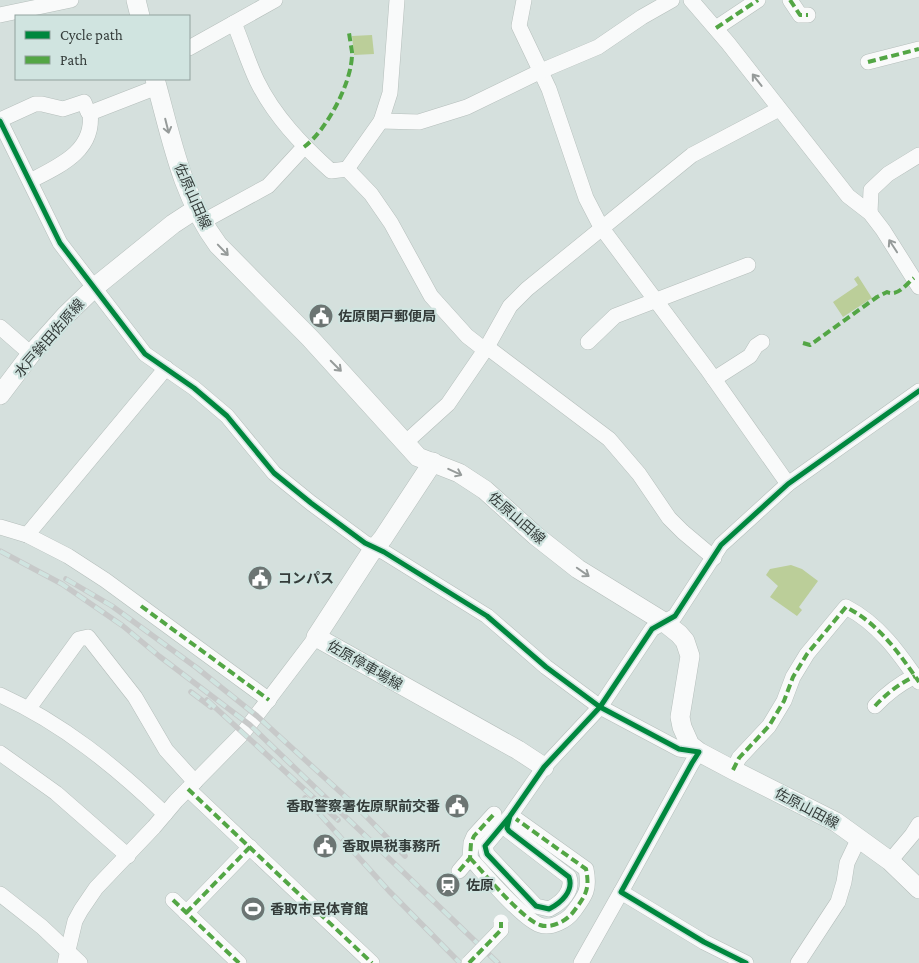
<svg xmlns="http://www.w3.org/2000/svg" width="919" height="963" viewBox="0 0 919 963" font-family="'Crimson Pro','Noto Sans JP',serif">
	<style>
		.green { fill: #bbce99 }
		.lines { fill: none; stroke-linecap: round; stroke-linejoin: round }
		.minor-casing { stroke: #b5bebb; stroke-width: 16 }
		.major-casing { stroke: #b5bebb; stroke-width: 20 }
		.minor { stroke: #f9fafa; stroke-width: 15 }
		.major { stroke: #f9fafa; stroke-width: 19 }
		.rail-casing { stroke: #c7c9c9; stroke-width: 5.5 }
		.rail { stroke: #d0e4e0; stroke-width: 4; stroke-dasharray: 11; stroke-linecap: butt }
		.minor-bridge-casing { stroke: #b5bebb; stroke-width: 16; stroke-linecap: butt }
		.minor-bridge { stroke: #f9fafa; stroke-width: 15 }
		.quiet { stroke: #53a645; stroke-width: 4; stroke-dasharray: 8 4; stroke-linecap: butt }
		.cycleway-casing { stroke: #d0e4e0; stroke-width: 8 }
		.cycleway { stroke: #00873e; stroke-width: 5 }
		.oneway { stroke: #969b9a }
		.labels { text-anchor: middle; stroke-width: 4.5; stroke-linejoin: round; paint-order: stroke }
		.street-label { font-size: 14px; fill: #343c3a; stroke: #d0e4e0 }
		.poi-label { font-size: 14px; font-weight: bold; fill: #343c3a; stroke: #d0e4e0; text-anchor: start }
	</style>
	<rect width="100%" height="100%" fill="#d5e0dd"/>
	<g class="green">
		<path d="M372 35 374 54 354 55 352 36Z"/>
		<path d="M858 276 872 298 843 317 833 302 858 285 854 279Z"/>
		<path d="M791 565 802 569 818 581 799 607 802 610 797 616 770 597 778 586 766 575 770 569Z"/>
	</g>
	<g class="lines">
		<defs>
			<g id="minor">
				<path d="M524 0 519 26 549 89 586 198 601 227 707 369 788 484"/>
				<path d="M691 0 728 43 848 196 870 213 883 230 919 287"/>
				<path d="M790 0 800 15H808"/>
				<path d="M0 15 71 0"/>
				<path d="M234 23C242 42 248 62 257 81 274 116 302 145 331 171L347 169 371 194 391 223 431 296 467 336 485 350"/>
				<path d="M716 28 758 0"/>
				<path d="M189 48 275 0"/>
				<path d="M868 62 919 49"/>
				<path d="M0 120 35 104H42L63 109 84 102 88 112 90 113"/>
				<path d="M0 121 60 243 145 354 194 388 227 416 274 473 311 503 365 543 384 552 487 616 546 667 600 707 679 749 699 752 692 763 621 892 704 942 746 963"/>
				<path d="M381 121 419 122 467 107 541 71 598 47 642 17 672 0"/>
				<path d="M347 169 381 121 390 93 397 0"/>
				<path d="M30 181C59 166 95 151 90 113L157 87"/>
				<path d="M870 213 871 190 888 174 919 155"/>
				<path d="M202 222 268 186 304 147"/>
				<path d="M0 327 31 354"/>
				<path d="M588 342 615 316 748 265"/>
				<path d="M487 347 609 439 639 474 669 518 683 532 714 558"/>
				<path d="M714 379 750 356 756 346 762 342"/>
				<path d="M405 443 448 404 487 347 510 306 527 289 692 155 779 109"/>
				<path d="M0 527 27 535 68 556 105 580 269 700"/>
				<path d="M27 535 166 368"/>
				<path d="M0 695C62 723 116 767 165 814"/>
				<path d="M875 706C887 693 899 684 915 676"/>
				<path d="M29 708 79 639 88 637 135 697 166 750 195 782"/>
				<path d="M0 753 56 793 128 856"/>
				<path d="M733 770 739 758 769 726 784 701 793 677 807 654 846 607C879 624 899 653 919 682"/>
				<path d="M188 789 372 963"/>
				<path d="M510 816 507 828 509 831 569 877C574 891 561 903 549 909L536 906 487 854 485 846 510 816 544 767 600 707 652 629 675 616 721 545 788 484 919 391"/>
				<path d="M470 858C484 873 522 919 540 925 551 929 567 921 574 911 586 895 590 889 586 869L516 819"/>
				<path d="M890 861 912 835 919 824"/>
				<path d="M459 871 470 858 471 843 474 836 494 814"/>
				<path d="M0 894 42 927 80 963"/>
				<path d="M173 900 239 963"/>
				<path d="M186 913 250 847"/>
				<path d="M65 963 75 921 81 910 96 888 154 827 176 801 243 733 316 637"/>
				<path d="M581 963 621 892"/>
				<path d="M798 963 838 902 844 882 847 863 859 838"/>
			</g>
			<g id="major">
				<path d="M136 0 140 16"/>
				<path d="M155 79C171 136 181 195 218 245L310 338 418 457 459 473 485 490 536 536 578 569 664 622 679 634 685 641 690 656 680 717 682 727 690 745 699 752 733 770 836 822 890 861 919 889"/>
				<path d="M0 395 31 354 66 315 95 287 173 224 196 209"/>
				<path d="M433 462 383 538 370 554 316 637 518 750 544 767"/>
			</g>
		</defs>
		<use href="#minor" class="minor-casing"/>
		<use href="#major" class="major-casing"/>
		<use href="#minor" class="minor"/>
		<use href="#major" class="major"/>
		<defs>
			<g id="rail">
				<path d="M0 551 62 584 123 626 159 656 250 725 498 963"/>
				<path d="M66 579 112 606 197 668 257 716 360 810 405 856"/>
				<path d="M191 692 211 707"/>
				<path d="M207 700 338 820"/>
				<path d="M305 798 389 891 460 963"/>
			</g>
		</defs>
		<use href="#rail" class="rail-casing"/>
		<use href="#rail" class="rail"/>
		<defs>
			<path id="minor-bridge" d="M469 963 501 930V922"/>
		</defs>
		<use href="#minor-bridge" class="minor-bridge-casing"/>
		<use href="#minor-bridge" class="minor-bridge"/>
		<g class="quiet">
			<path d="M790 0 800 15H808"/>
			<path d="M716 28 758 0"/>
			<path d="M868 62 919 49"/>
			<path d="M304 147C327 130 353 81 352 52 351 46 350 39 349 33"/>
			<path d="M803 343 810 345 877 297 887 292C898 297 906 284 914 278"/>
			<path d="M141 606 269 700"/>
			<path d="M875 706C887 693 899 684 915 676"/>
			<path d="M733 770 739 758 769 726 784 701 793 677 807 654 846 607C879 624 899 653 919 682"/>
			<path d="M188 789 372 963"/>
			<path d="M470 858C484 873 522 919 540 925 551 929 567 921 574 911 586 895 590 889 586 869L516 819"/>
			<path d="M459 871 470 858 471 843 474 836 494 814"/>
			<path d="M173 900 239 963"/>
			<path d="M186 913 250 847"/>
			<path d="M469 963 501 930V922"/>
		</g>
		<defs>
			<g id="cycleway">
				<path d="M0 121 60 243 145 354 194 388 227 416 274 473 311 503 365 543 384 552 487 616 546 667 600 707 679 749 699 752 692 763 621 892 704 942 746 963"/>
				<path d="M510 816 507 828 509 831 569 877C574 891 561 903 549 909L536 906 487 854 485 846 510 816 544 767 600 707 652 629 675 616 721 545 788 484 919 391"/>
			</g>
		</defs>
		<use href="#cycleway" class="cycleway-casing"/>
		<use href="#cycleway" class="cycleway"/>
	</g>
	<defs><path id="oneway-shaft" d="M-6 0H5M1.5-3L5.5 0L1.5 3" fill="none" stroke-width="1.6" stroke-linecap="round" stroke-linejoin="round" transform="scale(1.25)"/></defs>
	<g class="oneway">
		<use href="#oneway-shaft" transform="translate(757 80) rotate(-128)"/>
		<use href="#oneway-shaft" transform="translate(167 126) rotate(76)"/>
		<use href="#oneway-shaft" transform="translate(893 246) rotate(-123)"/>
		<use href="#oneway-shaft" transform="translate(223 250) rotate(46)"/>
		<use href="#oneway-shaft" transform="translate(336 366) rotate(45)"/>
		<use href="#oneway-shaft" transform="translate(455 472) rotate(25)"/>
		<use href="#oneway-shaft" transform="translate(583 572) rotate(35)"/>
	</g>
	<defs>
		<symbol id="civic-disc" viewBox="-11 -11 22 22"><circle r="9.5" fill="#6c7573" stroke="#d0e4e0"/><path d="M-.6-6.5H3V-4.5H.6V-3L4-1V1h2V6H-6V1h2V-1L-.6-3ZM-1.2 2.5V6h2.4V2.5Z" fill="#fff"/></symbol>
		<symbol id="station-disc" viewBox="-11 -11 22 22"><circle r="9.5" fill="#6c7573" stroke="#d0e4e0"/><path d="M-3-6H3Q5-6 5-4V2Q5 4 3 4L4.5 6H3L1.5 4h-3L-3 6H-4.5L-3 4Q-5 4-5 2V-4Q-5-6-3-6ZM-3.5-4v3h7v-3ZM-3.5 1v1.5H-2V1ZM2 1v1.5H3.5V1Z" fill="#fff"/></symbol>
		<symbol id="stadium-disc" viewBox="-11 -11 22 22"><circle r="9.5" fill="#6c7573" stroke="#d0e4e0"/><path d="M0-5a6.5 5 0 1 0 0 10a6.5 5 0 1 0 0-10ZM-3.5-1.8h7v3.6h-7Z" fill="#fff"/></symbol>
	</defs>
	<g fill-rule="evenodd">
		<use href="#civic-disc" x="307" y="302" width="28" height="28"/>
		<use href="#civic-disc" x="246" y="564" width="28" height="28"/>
		<use href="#civic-disc" x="443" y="792" width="28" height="28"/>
		<use href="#civic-disc" x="311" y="832" width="28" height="28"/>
		<use href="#station-disc" x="434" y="871" width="28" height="28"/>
		<use href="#stadium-disc" x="239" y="895" width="28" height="28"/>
	</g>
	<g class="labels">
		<g class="street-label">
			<text transform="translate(193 196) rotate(66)" y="5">佐原山田線</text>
			<text transform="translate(49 338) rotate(-49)" y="5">水戸鉾田佐原線</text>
			<text transform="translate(517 518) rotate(41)" y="5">佐原山田線</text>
			<text transform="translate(365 665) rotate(30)" y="5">佐原停車場線</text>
			<text transform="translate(807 808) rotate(28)" y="5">佐原山田線</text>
		</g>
		<g class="poi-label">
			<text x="338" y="321">佐原関戸郵便局</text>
			<text x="278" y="583">コンパス</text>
			<text x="440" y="811" text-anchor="end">香取警察署佐原駅前交番</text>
			<text x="342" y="851">香取県税事務所</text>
			<text x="466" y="890">佐原</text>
			<text x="270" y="914">香取市民体育館</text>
		</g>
	</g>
	<rect x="15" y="15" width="175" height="65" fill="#d0e4e0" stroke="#92a19e"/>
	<rect x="25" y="31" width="25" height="8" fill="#00873e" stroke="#92a19e"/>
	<text x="60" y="40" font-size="15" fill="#343c3a">Cycle path</text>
	<rect x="25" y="56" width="25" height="8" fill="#53a645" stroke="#92a19e"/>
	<text x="60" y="65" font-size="15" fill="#343c3a">Path</text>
</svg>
